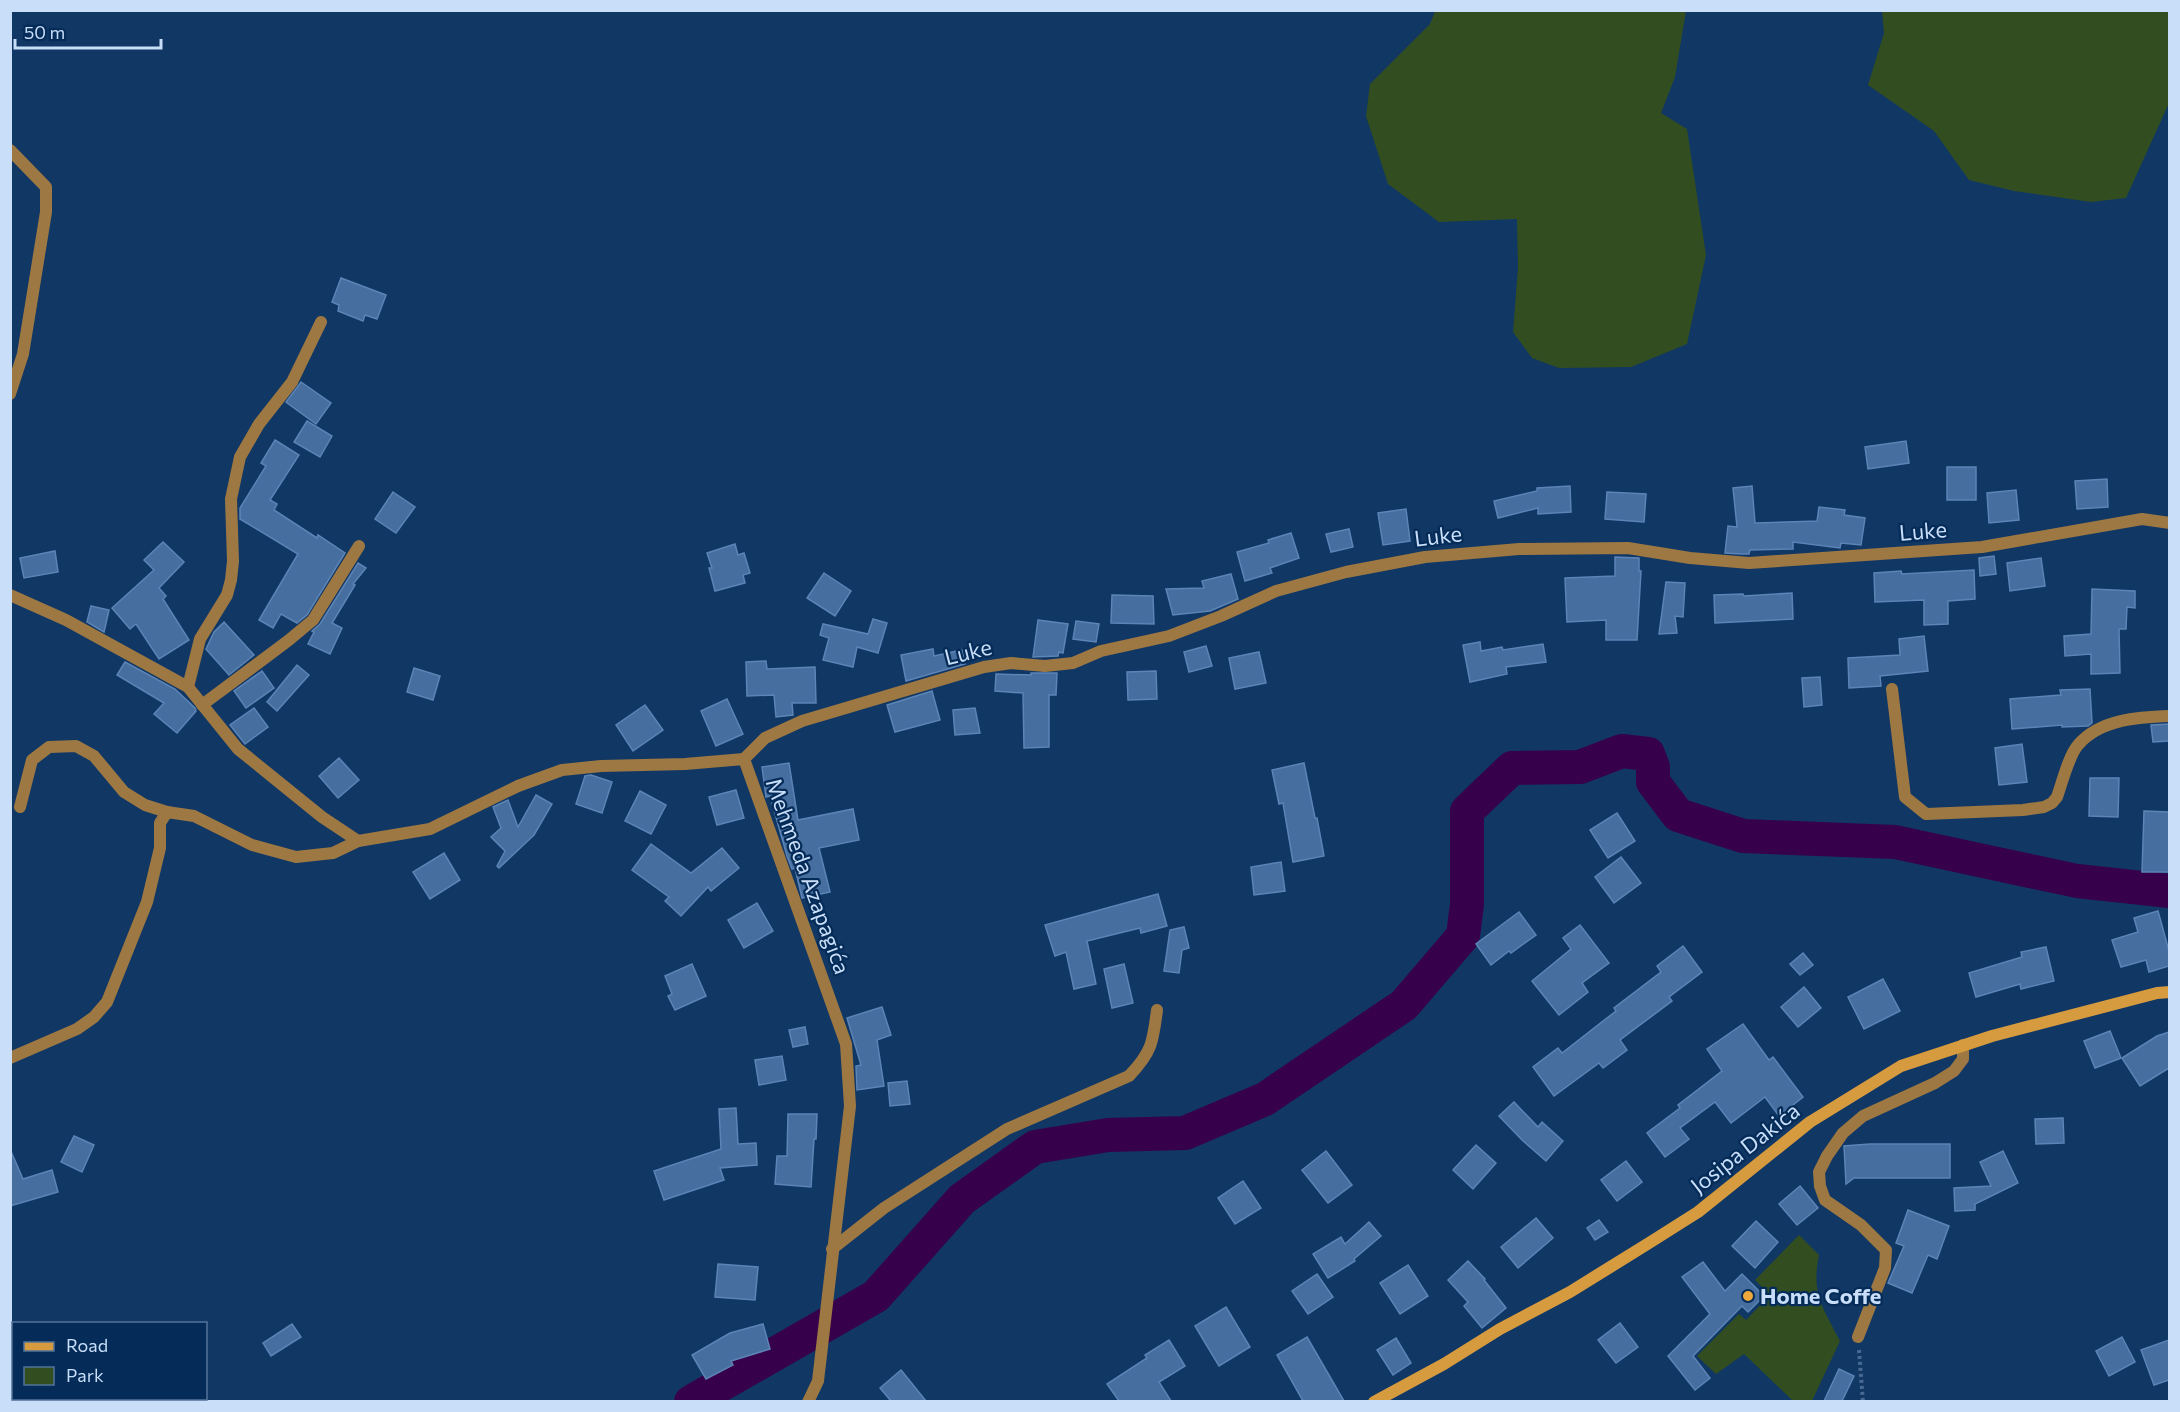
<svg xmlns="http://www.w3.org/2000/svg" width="2180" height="1412" viewBox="0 0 2180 1412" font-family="Commissioner,sans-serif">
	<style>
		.green { fill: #324e21 }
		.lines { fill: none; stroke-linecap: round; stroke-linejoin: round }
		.river { stroke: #37004a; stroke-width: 34 }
		.building { fill: #466e9e; stroke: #5c84b7; stroke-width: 1.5 }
		.path { stroke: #486991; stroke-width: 4; stroke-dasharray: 3 3; stroke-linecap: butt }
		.street { stroke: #9d7843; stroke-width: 12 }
		.secondary { stroke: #d79b3f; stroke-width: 12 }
		.poi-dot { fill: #eda83b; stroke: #052c58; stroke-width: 2 }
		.labels { text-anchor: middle; stroke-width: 4.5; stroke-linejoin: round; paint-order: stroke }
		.street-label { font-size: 22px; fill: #c8def9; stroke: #052c58 }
		.poi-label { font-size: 22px; font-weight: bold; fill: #c8def9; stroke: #052c58; text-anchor: start }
	</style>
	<rect width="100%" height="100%" fill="#113764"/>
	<g class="green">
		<path d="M1435 11H1686L1675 77 1661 113 1687 129 1706 255 1687 344 1631 367 1559 368 1532 358 1513 332 1518 268 1517 219 1439 222 1388 184 1366 116 1370 84 1430 24Z"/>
		<path d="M1882 11H2169V103L2126 198 2091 202 2014 191 1969 180 1934 131 1868 85 1884 33Z"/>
		<path d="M1799 1235 1819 1255C1811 1295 1823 1307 1840 1341L1812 1401H1793L1744 1354 1716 1374 1697 1356 1739 1314 1746 1320 1770 1295 1755 1280Z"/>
	</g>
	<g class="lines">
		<path class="river" d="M691 1402 876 1296 962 1199 1035 1147 1108 1135 1185 1133 1265 1099 1404 1005 1463 936 1467 904V811L1512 768 1580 767 1622 751 1648 754 1653 767V782L1678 815 1743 836 1895 842 2077 881 2170 891"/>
	</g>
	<g class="building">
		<path d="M341 278 386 295 377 319 365 315 363 321 338 311 339 305 332 302Z"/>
		<path d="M301 382 331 403 316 424 286 402Z"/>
		<path d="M307 421 332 436 320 457 294 442Z"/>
		<path d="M275 440 299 455 270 500 277 504 274 510 317 538 318 535 345 553 307 615 297 623 281 614 273 628 259 620 298 554 240 519V508L266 466 261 463Z"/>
		<path d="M1906 441 1909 463 1868 469 1865 447Z"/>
		<rect x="1947" y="467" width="29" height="33"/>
		<path d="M2107 479 2108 507 2077 509 2075 481Z"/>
		<path d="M1570 486 1571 512 1538 514V508L1498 518 1494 501 1537 491V488Z"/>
		<path d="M1752 486 1755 523 1817 521 1819 507 1845 510 1844 515 1865 518 1861 545 1841 543 1840 548 1793 542V549L1750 550 1749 554H1741L1725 553 1728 526 1737 527 1733 488Z"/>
		<path d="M2016 490 2019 520 1989 523 1987 493Z"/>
		<path d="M393 492 415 507 396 533 375 519Z"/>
		<path d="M1607 492 1646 494 1644 522 1605 519Z"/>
		<path d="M1406 509 1410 541 1383 545 1378 513Z"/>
		<path d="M1349 529 1353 547 1331 552 1326 534Z"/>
		<path d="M1291 533 1299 558 1270 568 1272 573 1245 581 1237 552 1269 543 1268 540Z"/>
		<path d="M163 542 184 562 159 588 166 596 163 599 189 640 159 659 136 624 130 629 112 608 154 570 144 560Z"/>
		<path d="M735 544 738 555 744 553 750 573 743 575 745 583 715 591 709 568H712L707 553Z"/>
		<path d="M55 551 58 572 24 578 20 558Z"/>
		<path d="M1994 556 1996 574 1980 576 1979 558Z"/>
		<path d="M1615 557 1639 558V571H1641L1637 640H1606V620L1567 622 1565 578 1615 576Z"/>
		<path d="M2041 558 2045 586 2010 591 2007 563Z"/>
		<path d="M358 563 366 568 353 584 355 585 332 623 342 628 330 654 308 644 314 632 312 631 320 624Z"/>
		<path d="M1974 570 1975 599 1948 601V624L1924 625V600L1875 602 1874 573 1901 571 1902 574Z"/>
		<path d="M824 573 851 591 835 616 807 598Z"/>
		<path d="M1231 574 1238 599 1210 611 1173 615 1166 589 1204 588 1202 581Z"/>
		<path d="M1666 582 1685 583 1683 617 1675 616 1677 633 1659 634Z"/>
		<path d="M2092 589 2135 591V608L2127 607 2126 629H2119L2120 673 2091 674V654L2065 656 2064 636 2091 634Z"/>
		<path d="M1792 593 1793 619 1715 623 1714 595 1743 594 1744 596Z"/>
		<path d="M1112 595 1153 596 1154 624 1111 623Z"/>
		<path d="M91 606 109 610 104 632 87 622Z"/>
		<path d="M873 619 887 623 878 653 857 647 853 667 823 660 829 638 820 635 823 624 868 634Z"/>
		<path d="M1038 620 1068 624 1063 653 1059 652 1058 656 1033 657Z"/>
		<path d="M1076 621 1099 624 1096 642 1073 639Z"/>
		<path d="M224 622 254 655 229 675 206 649 214 632Z"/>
		<path d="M1924 636 1928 671 1880 676 1881 686 1849 688 1848 658 1900 655 1899 639Z"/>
		<path d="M1480 642 1481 651 1502 647 1503 650 1543 644 1546 662 1506 667 1507 674 1470 682 1463 645Z"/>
		<path d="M1206 646 1212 666 1189 672 1184 652Z"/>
		<path d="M933 649 934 656 962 650 965 664 906 681 901 655Z"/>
		<path d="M1259 652 1266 683 1235 689 1229 658Z"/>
		<path d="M766 661 767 669 815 667 816 703H792L793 715 776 717 774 695 747 696 746 662Z"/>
		<path d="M125 662 175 689 195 708 196 711 177 733 154 714 164 703 117 675Z"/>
		<path d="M297 665 309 675 277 711 267 702Z"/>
		<path d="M414 668 440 676 433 700 407 692Z"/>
		<path d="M262 671 274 688 246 708 234 691Z"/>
		<path d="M1156 671 1157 699 1128 700 1127 672Z"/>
		<path d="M1031 673H1057L1056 695H1049V747L1024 748 1023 693 995 691 996 674 1031 675Z"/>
		<path d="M1820 677 1822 705 1804 707 1802 678Z"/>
		<path d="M2090 689 2092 723 2088 726 2062 727V725L2012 729 2010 699 2061 695 2060 690Z"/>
		<path d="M932 691 940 720 895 732 887 705Z"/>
		<path d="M727 699 743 734 716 746 701 711Z"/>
		<path d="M645 705 663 730 633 751 616 725Z"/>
		<path d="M254 708 268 727 245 744 230 725Z"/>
		<path d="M975 708 980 733 955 735 953 710Z"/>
		<path d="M2169 724V741L2153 742 2151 725Z"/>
		<path d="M2022 744 2027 782 1999 785 1995 748Z"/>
		<path d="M339 758 359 780 338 798 319 776Z"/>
		<path d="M789 763 798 820 853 809 859 840 819 848 830 892 802 898 795 868 792 869 787 856 770 796 766 797 762 767Z"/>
		<path d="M1304 763 1315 818H1317L1324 856 1293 862 1283 803 1279 804 1272 770Z"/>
		<path d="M591 775 612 782 602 813 576 804 585 776Z"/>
		<path d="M2090 778H2119L2118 817 2089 816Z"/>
		<path d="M736 790 744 818 717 825 709 797Z"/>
		<path d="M640 791 666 805 651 834 625 821Z"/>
		<path d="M536 795 552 804 534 835 499 868 497 866 505 851 491 837 501 828 493 807 508 800 518 827Z"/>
		<path d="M2144 811 2169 812V872H2142Z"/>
		<path d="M1617 813 1635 841 1608 858 1590 830Z"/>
		<path d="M651 844 691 873 722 848 739 868 711 891 708 887 681 916 665 901 669 897 632 870Z"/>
		<path d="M444 853 460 880 430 899 413 872Z"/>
		<path d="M1621 857 1641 883 1614 903 1595 877Z"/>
		<path d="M1281 862 1285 891 1254 895 1251 867Z"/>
		<path d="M1158 894 1167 926 1141 933 1140 928 1087 941 1096 984 1074 989 1066 952 1055 956 1045 925Z"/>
		<path d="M757 903 773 931 744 948 728 920Z"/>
		<path d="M2158 911 2169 951V966L2149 972 2146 960 2121 967 2112 940 2138 932 2134 918Z"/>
		<path d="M1519 912 1536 935 1511 953 1509 951 1491 965 1476 944Z"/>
		<path d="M1580 925 1609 963 1582 983 1588 992 1559 1015 1532 981 1571 949 1563 938Z"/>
		<path d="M1184 927 1189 948 1182 950 1179 973 1164 971 1170 930Z"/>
		<path d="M1683 946 1702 972 1669 997 1672 1001 1620 1040 1627 1050 1603 1068 1599 1063 1554 1096 1533 1067 1558 1048 1562 1053 1616 1011 1614 1008 1661 972 1657 966Z"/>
		<path d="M2046 947 2054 981 2021 989 2020 984 1976 997 1969 973 2022 957 2021 952Z"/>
		<path d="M1803 953 1813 965 1800 975 1790 964Z"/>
		<path d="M692 964 706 996 675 1010 668 996 672 994 665 976Z"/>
		<path d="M1124 964 1133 1003 1112 1008 1104 969Z"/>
		<path d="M1883 979 1900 1011 1864 1029 1848 997Z"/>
		<path d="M1804 987 1821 1008 1798 1027 1781 1007Z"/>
		<path d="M882 1007 891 1035 877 1040 884 1086 857 1090 856 1066 861 1065 847 1018Z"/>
		<path d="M1743 1024 1769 1060 1773 1057 1803 1097 1779 1116 1765 1097 1731 1123 1715 1102 1680 1128 1689 1139 1665 1157 1647 1133 1680 1108 1678 1105 1722 1071 1707 1049Z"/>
		<path d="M805 1027 808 1044 793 1047 789 1030Z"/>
		<path d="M2110 1031 2121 1058 2095 1068 2084 1041Z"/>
		<path d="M2169 1032V1068L2140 1086 2122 1058 2157 1036Z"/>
		<path d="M782 1056 786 1080 759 1085 755 1060Z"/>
		<path d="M907 1081 910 1104 890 1106 888 1083Z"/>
		<path d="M1514 1102 1538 1127 1542 1122 1563 1141 1546 1161 1522 1140 1499 1116Z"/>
		<path d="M736 1108 738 1144 756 1143 757 1165 720 1168 724 1180 664 1200 654 1171 721 1149 719 1109Z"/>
		<path d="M788 1114H817L816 1139H814L811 1187 775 1184 777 1156H787Z"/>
		<path d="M2063 1118 2064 1143 2036 1144 2035 1119Z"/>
		<path d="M74 1136 94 1145 82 1172 61 1162Z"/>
		<path d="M1870 1144H1950V1178H1854L1846 1184 1844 1146Z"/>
		<path d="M1476 1145 1496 1163 1473 1189 1453 1170Z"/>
		<path d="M10 1149 23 1179 52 1170 58 1192 10 1206Z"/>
		<path d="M1326 1151 1352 1185 1328 1203 1302 1170Z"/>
		<path d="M2003 1151 2018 1183 1975 1204V1210L1955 1211 1954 1188 1991 1186 1980 1162Z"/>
		<path d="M1626 1161 1642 1182 1617 1201 1601 1180Z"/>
		<path d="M1243 1181 1261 1208 1235 1224 1218 1198Z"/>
		<path d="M1800 1186 1818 1208 1797 1225 1779 1204Z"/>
		<path d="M1908 1210 1949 1226 1937 1259 1928 1255 1912 1293 1888 1283 1904 1246 1896 1243Z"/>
		<path d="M1536 1218 1553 1238 1518 1268 1501 1247Z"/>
		<path d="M1599 1220 1608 1232 1595 1240 1587 1228Z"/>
		<path d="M1756 1221 1778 1242 1755 1268 1732 1246Z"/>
		<path d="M1369 1222 1381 1236 1354 1259 1355 1261 1328 1278 1313 1254 1341 1237 1345 1244Z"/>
		<path d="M1468 1261 1485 1279 1484 1280 1506 1308 1482 1328 1464 1306 1468 1302 1448 1280Z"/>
		<path d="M1703 1262 1725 1291 1742 1274 1764 1296 1748 1312 1742 1306 1693 1356 1710 1378 1695 1390 1668 1356 1710 1314 1682 1277Z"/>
		<path d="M718 1264 758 1267 755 1300 715 1297Z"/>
		<path d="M1408 1265 1428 1296 1400 1314 1380 1283Z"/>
		<path d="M1317 1274 1333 1297 1308 1314 1292 1291Z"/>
		<path d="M1226 1307 1250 1347 1219 1366 1195 1326Z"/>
		<path d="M1620 1323 1638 1347 1616 1363 1598 1340Z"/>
		<path d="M292 1324 301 1337 271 1356 263 1343Z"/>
		<path d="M763 1324 770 1349 731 1361 733 1365 706 1379 692 1355 730 1333Z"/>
		<path d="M1307 1337 1344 1401H1303L1277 1355Z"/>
		<path d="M2122 1337 2135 1362 2109 1376 2096 1351Z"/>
		<path d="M1396 1338 1411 1363 1393 1375 1377 1350Z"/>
		<path d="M1169 1340 1185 1366 1159 1382 1171 1401H1119L1107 1384 1147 1358 1145 1355Z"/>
		<path d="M2169 1340V1380L2154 1385 2141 1350Z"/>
		<path d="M1839 1369 1854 1376 1842 1401H1824Z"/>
		<path d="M901 1370 926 1401H891L880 1388Z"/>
	</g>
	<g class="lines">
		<path class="path" d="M1859 1350 1863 1402"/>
		<g class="street">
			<path d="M10 150 46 187V212L23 354 10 394"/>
			<path d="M10 595 66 620 188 687 238 749 322 817 358 841"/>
			<path d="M188 687 200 639 227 595 231 580 233 561 231 499 240 457 259 424 292 382 321 322"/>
			<path d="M1892 689 1905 797 1926 814 2023 810 2044 807 2052 803 2057 797C2062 783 2069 755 2078 745 2100 719 2139 717 2170 716"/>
			<path d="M202 705 289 640 313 620 359 546"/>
			<path d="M744 759 765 738 802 721 984 667 1011 663 1045 666 1073 663 1101 651 1169 636 1221 616 1276 591 1346 572 1425 557 1519 549 1628 548 1690 558 1749 563 1982 547 2142 519 2170 523"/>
			<path d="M744 759 846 1044 850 1106 818 1381 808 1402"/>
			<path d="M20 807 32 760 49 747 76 746 94 756 124 792 145 805 167 812"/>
			<path d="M10 1058 77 1029 94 1017 107 1002 147 902 160 848V823L167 812 194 816 252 845 296 857 333 853 358 841 430 829 518 786 562 770 601 766 685 764 744 759"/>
			<path d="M832 1249 884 1208 1007 1129 1129 1076C1152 1052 1153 1042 1157 1010"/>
			<path d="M1858 1337 1885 1268 1886 1250 1861 1225 1825 1200 1820 1186 1819 1172 1827 1156 1843 1133 1863 1116 1935 1083 1954 1071 1963 1059V1045"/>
		</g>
		<path class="secondary" d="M1374 1402 1444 1364 1500 1329 1570 1292 1649 1243 1698 1212 1810 1122 1901 1066 1992 1036 2157 993 2170 992"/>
	</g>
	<circle class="poi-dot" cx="1748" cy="1296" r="6"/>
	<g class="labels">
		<g class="street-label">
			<text transform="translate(1923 531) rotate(-5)" y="8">Luke</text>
			<text transform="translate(1438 536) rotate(-7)" y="8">Luke</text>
			<text transform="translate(968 652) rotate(-14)" y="8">Luke</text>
			<text transform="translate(808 876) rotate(70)" y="8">Mehmeda Azapagića</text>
			<text transform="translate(1745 1148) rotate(-38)" y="8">Josipa Dakića</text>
		</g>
		<g class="poi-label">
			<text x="1760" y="1304">Home Coffe</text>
		</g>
	</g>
	<rect width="2180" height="1412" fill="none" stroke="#c8def9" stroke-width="24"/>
	<rect x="12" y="1322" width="195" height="78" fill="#052c58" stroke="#537398" stroke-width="1.5"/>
	<rect x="24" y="1342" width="30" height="9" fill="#d79b3f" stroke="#537398" stroke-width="1.5"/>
	<text x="66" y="1352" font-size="18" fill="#c8def9">Road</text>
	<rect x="24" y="1367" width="30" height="18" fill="#324e21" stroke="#537398" stroke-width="1.5"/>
	<text x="66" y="1382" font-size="18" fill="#c8def9">Park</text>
	<path d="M15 39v9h146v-9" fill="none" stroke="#c8def9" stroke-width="3"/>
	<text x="24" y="39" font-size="18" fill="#c8def9" stroke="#052c58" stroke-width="4.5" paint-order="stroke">50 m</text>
</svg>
